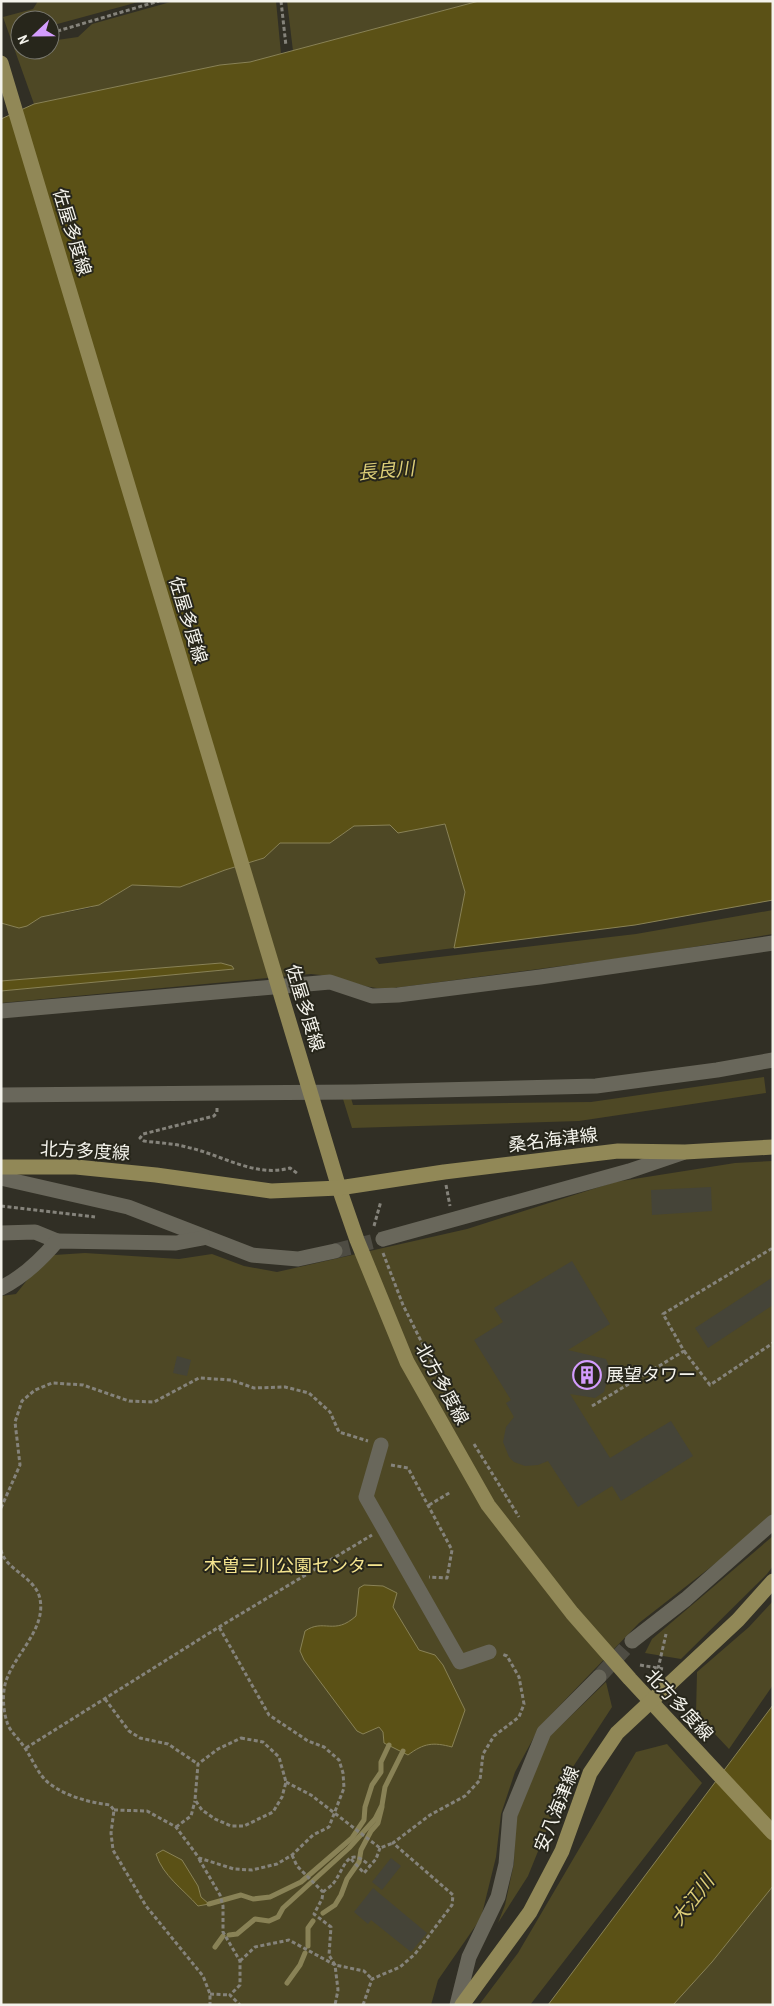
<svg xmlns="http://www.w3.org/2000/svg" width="774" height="2006" viewBox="0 0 774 2006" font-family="'Archivo Narrow','Noto Sans JP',sans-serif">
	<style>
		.green { fill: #4e4825 }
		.water { fill: #5b5116; stroke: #898256 }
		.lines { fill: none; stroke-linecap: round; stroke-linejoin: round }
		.stream { stroke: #898256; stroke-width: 5 }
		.building { fill: #454438 }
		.minor-tunnel { stroke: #4e4c43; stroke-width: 15; stroke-dasharray: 15 8; stroke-linecap: butt }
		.path { stroke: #85837b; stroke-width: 3; stroke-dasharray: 4 2.5; stroke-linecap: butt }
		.minor { stroke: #69675b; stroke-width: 15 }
		.major { stroke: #918857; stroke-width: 15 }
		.labels { text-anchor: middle; stroke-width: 4; stroke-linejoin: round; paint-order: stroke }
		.street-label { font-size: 18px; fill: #f4f3ec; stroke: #27261b }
		.poi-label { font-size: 18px; fill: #f4f3ec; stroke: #27261b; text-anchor: start }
		.park-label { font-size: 18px; fill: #f5e58f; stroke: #27261b }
		.water-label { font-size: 19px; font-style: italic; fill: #ddce78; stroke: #27261b }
	</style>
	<rect width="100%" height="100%" fill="#312f25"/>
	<g class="green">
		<path d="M38 1H142L50 26V20H20V50H50V41L78 37 92 24 174 1H276L281 54 250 62 220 65 34 104 3 17 33 9Z"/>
		<path d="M287 1H479L293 51Z"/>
		<path d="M445 824 465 892 454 948 375 958 379 964 636 934 773 910V934L638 956 386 989C360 988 337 975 311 974L1 1003V991L233 969 221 963 1 981V923L19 928 41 917 90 908 106 901 132 885 180 887 225 870 264 858 280 843H330L354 826 390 825 398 833Z"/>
		<path d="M764 1077 766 1093 579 1121 352 1128 343 1099 351 1098 353 1105 591 1102Z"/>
		<path d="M773 1161V1514L757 1531 639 1623 540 1726 515 1772 501 1814 496 1857 481 1918 438 1980 431 2005H1V1296L16 1294 40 1264 54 1255 85 1253 179 1259 212 1254 244 1266 277 1272 467 1229 615 1182 735 1163Z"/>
		<path d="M773 1536V1566L767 1574 681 1659 645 1653 652 1639Z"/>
		<path d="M773 1601V1685L729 1749 696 1714 697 1672 749 1627Z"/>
		<path d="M606 1682 612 1707 571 1770 528 1876 498 1923 505 1905 514 1863 515 1821 549 1737Z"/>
		<path d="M667 1744 702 1783 530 2005H479L518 1953 636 1752Z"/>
		<path d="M773 1886V2005H673L712 1962Z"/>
	</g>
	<g class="water">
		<path d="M479 1H773V900L635 925 454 948 465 892 445 824 398 833 390 825 354 826 330 843H280L264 858 225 870 180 887 132 885 99 905 41 917 27 926 19 928 1 923V119L34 104 220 65 250 62Z"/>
		<path d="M221 963 232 966 234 969 1 991V981Z"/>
		<path d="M364 1585 383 1586 397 1593 393 1607 419 1650 435 1655 443 1665 465 1710 452 1747C433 1742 424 1743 408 1755L384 1743 383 1732 379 1727 363 1734 357 1731 304 1660 300 1651 305 1631C324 1618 334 1636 356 1616L359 1588Z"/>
		<path d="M773 1705V1886L712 1962 673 2005H548Z"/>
		<path d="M163 1850 182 1860 198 1886 201 1897 209 1904 198 1906C183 1889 163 1876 156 1854Z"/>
	</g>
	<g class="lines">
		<g class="stream">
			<path d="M209 1904 241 1895 253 1899 270 1897 301 1882 352 1838 364 1820 365 1807 372 1785 381 1772V1762L389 1745"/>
			<path d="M323 1913 335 1905 341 1895 347 1879 359 1862 361 1850 371 1831 378 1823 382 1807"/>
			<path d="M229 1935 237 1934 255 1919 269 1921 278 1917 283 1908 349 1848 375 1819 382 1805 385 1787 403 1751"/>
			<path d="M308 1946V1928L313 1921"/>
			<path d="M215 1947 223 1936"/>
			<path d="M287 1983 300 1965 305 1953"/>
		</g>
	</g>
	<g class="building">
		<path d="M711 1187 712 1211 652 1215 651 1190Z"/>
		<path d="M572 1261 610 1324 568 1350 606 1359 610 1369 604 1392 595 1398 570 1394 610 1458 671 1421 693 1456 621 1501 612 1486 578 1507 548 1461 538 1465 525 1466 514 1462 509 1457 503 1442 506 1427 514 1417 506 1403 511 1400 474 1340 503 1322 494 1308Z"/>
		<path d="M773 1277V1305L708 1348 695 1328Z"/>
		<path d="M177 1356 191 1360 187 1376 173 1373Z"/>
		<path d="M391 1858 401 1866 382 1890 372 1882Z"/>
		<path d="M373 1888 427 1933 411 1952 371 1920 368 1924 354 1912Z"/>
	</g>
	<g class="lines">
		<g class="minor-tunnel">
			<path d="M335 1251 383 1239"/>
			<path d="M599 1677 632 1641"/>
		</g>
		<g class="path">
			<path d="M281 1 286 46"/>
			<path d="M51 33 159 1"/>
			<path d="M217 1108V1112L214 1116 143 1134 140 1138 144 1141C158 1143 172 1143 186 1147 221 1154 254 1178 290 1168L298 1174"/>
			<path d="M446 1185 450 1206"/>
			<path d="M1 1206 95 1217"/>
			<path d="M374 1226 381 1201"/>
			<path d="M383 1253 403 1305 460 1419"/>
			<path d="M684 1351 710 1385 773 1343"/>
			<path d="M592 1406 684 1351 663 1314 771 1249 773 1252"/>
			<path d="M474 1444 519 1517"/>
			<path d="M391 1465 408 1468 452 1550 447 1578 429 1577"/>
			<path d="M429 1505 451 1492"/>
			<path d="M1 1508 20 1465 15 1422 22 1401 35 1390 52 1383 83 1385 129 1401 154 1402 199 1378 231 1380 254 1388 285 1387 309 1393 330 1412 339 1432 368 1441"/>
			<path d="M1 1550C5 1570 36 1577 40 1599 46 1629 15 1654 6 1681 2 1693 3 1710 7 1722 9 1730 17 1737 22 1744 31 1755 38 1776 50 1784 68 1797 88 1802 110 1805L114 1810 111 1833 113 1850 146 1906 203 1976 210 1994V2005"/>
			<path d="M640 1665 663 1669"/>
			<path d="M658 1669 666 1634"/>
			<path d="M105 1699 129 1731 140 1738 168 1744 198 1764"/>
			<path d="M241 1738 263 1742 279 1757 286 1782 282 1797 273 1812 244 1826H231L215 1819 202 1810 195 1800 198 1764 218 1749Z"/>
			<path d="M26 1748 219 1627 372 1535"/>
			<path d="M286 1782 311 1795 380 1848 393 1843"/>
			<path d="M114 1810 147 1811 176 1827 199 1858 234 1869 252 1870 277 1864 292 1855 313 1835 329 1827 344 1788 343 1773 339 1760 324 1747 308 1741 269 1715 219 1627"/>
			<path d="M176 1827 191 1816 195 1801"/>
			<path d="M292 1855 297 1866 323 1892 322 1899 314 1914 331 1927 329 1955 335 1965 364 1971 372 1979"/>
			<path d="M199 1859 220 1895 223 1906V1932L240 1961V1985L230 1995 240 2005"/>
			<path d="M351 1859 364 1873 376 1859 380 1848"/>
			<path d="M323 1892C325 1890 330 1887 332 1885 345 1870 346 1843 370 1866"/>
			<path d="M240 1961 255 1947 289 1940 335 1965 338 1990 335 2005"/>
			<path d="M210 1994 230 1995"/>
			<path d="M363 2005 372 1979 400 1967 415 1954 452 1905 453 1895 393 1843 430 1815 465 1796 480 1780 483 1754 494 1736 519 1717 524 1704 519 1677 507 1656 502 1654"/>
		</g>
		<g class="minor">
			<path d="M1 1011 330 982 372 996 398 995 540 977 773 943"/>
			<path d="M1 1095 355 1092 596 1086 717 1070 773 1060"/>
			<path d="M1 1178 128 1207 252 1255 298 1259 335 1251"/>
			<path d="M1 1233 35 1232 57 1241"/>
			<path d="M383 1239 629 1171 682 1153"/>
			<path d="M1 1288C23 1277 41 1260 57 1241L176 1243 203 1238"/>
			<path d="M381 1445 366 1497 460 1662 489 1652"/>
			<path d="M632 1641 686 1599 773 1522"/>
			<path d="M457 2005 469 1957 498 1897 506 1864 510 1815 544 1732 599 1677"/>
		</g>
		<g class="major">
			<path d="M1 63 339 1188 357 1240 407 1362 488 1505 572 1613 630 1679 773 1833"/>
			<path d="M1 1167H76L156 1175 271 1191 339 1188 444 1172 618 1151 685 1152 773 1147"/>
			<path d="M462 2005 530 1912 562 1851 590 1773 617 1733 738 1620 773 1581"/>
		</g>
	</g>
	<defs>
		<symbol id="building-ring" viewBox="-11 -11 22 22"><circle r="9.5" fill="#27261b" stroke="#d39cfd" stroke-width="1.5"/><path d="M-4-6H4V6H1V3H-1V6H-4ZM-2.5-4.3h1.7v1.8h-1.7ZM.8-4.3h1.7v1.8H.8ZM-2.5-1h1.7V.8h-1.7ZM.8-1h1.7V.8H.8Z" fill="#d39cfd"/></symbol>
	</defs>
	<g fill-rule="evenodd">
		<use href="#building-ring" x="571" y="1359" width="32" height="32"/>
	</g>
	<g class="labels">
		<g class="street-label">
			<text transform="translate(72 232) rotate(73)" y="6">佐屋多度線</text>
			<text transform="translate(188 620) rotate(73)" y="6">佐屋多度線</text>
			<text transform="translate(305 1008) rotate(73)" y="6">佐屋多度線</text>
			<text transform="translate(553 1140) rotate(-7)" y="6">桑名海津線</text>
			<text transform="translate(85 1151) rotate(3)" y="6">北方多度線</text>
			<text transform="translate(442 1384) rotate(61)" y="6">北方多度線</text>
			<text transform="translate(679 1705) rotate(47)" y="6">北方多度線</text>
			<text transform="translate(557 1809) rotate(-68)" y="6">安八海津線</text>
		</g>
		<g class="poi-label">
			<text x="606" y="1381">展望タワー</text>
		</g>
		<g class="park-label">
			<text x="294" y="1572">木曽三川公園センター</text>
		</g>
		<g class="water-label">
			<text transform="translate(386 470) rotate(-5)" y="7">長良川</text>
			<text transform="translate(692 1900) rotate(-52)" y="7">大江川</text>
		</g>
	</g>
	<rect width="774" height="2006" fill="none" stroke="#f4f3ec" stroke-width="5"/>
	<g transform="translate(35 35) rotate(248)"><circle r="24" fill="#27261b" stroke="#79786f"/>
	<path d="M0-4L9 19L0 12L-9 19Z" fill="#d39cfd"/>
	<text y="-8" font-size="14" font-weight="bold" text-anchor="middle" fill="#f4f3ec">N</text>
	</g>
</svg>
